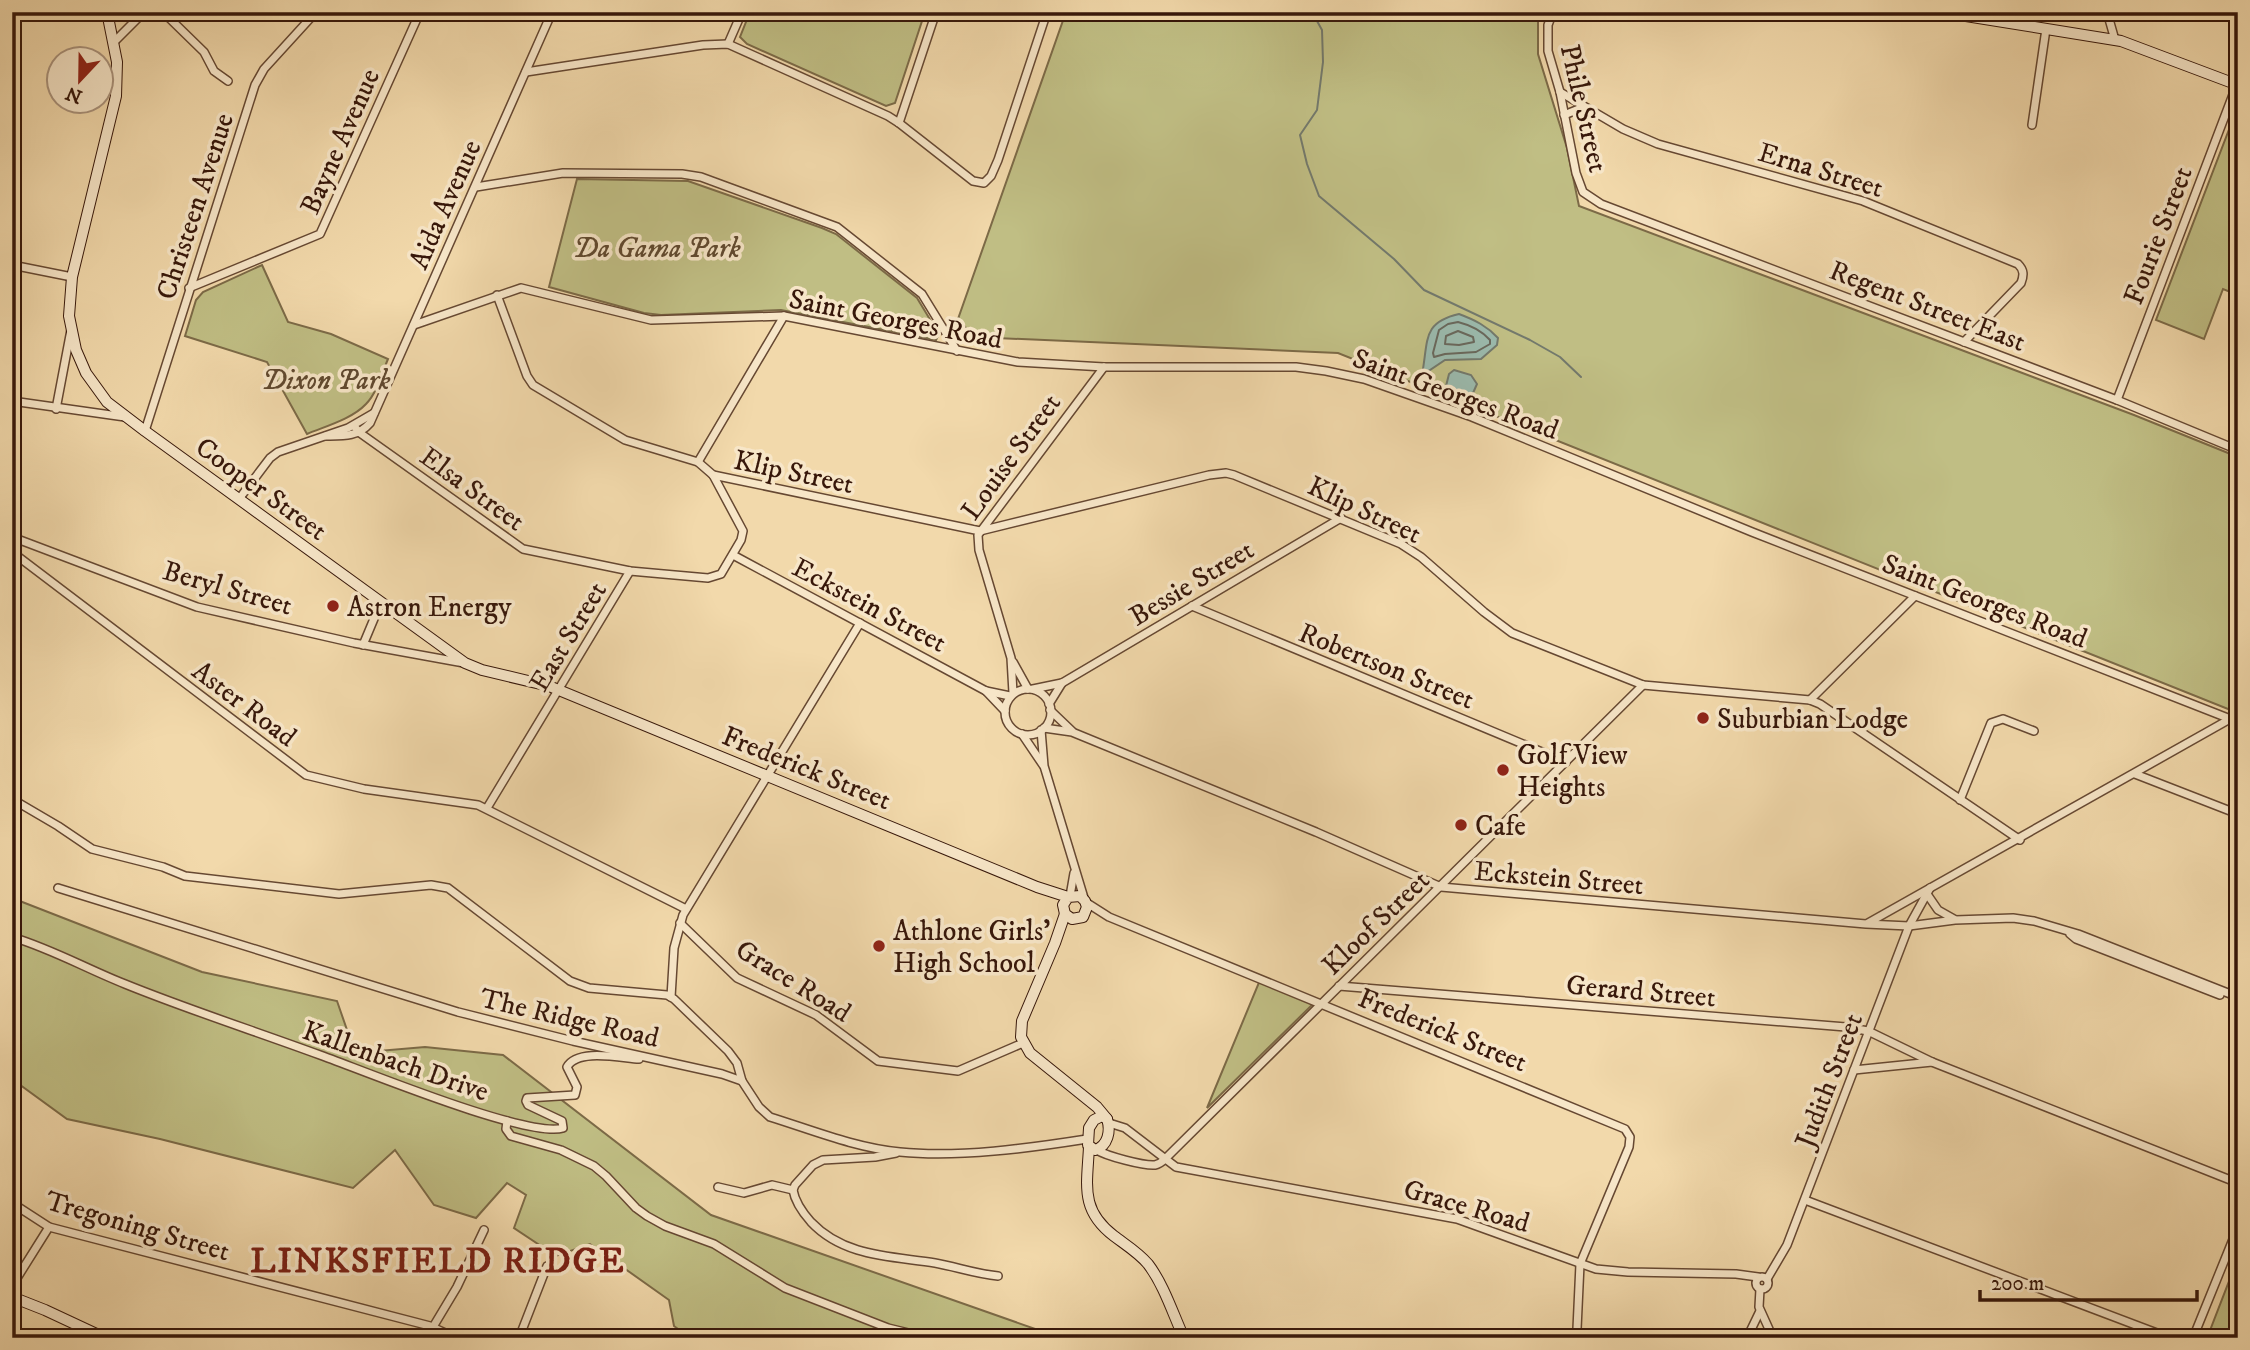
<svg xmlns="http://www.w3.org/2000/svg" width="2250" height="1350" viewBox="0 0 2250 1350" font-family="'IM FELL DW Pica',serif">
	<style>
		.green { fill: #c0be84; stroke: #7c6a47; stroke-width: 2 }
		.water { fill: #9bbaad; stroke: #73796c; stroke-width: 2 }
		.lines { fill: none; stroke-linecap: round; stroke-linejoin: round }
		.shore { stroke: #69685c; stroke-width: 2 }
		.stream { stroke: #73796c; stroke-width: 2 }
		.minor-casing { stroke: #664832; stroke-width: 10 }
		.secondary-casing { stroke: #37170a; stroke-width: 12 }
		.minor { stroke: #f7e6c8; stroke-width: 7 }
		.secondary { stroke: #f7e6c8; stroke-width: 10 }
		.poi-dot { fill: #8f2418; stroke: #f7e6c8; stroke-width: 2.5 }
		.labels { text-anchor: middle; stroke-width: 7; stroke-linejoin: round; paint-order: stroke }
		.street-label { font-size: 28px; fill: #37170a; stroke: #f7e6c8 }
		.park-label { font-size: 28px; font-style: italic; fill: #60492f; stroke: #f7e6c8 }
		.poi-label { font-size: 28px; fill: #37170a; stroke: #f7e6c8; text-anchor: start }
		.district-label { font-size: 35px; font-weight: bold; letter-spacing: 2px; fill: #7a1f14; stroke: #f7e6c8 }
	</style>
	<rect width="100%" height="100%" fill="#f2d9ab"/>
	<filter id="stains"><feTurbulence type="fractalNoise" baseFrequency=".00286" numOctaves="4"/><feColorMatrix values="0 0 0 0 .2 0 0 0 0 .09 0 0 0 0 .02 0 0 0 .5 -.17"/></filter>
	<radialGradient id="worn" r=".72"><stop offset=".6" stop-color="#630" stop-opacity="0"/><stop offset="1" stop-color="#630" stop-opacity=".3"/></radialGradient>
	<g class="green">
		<path d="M750 12H925L895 103 886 106 747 44 740 37Z"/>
		<path d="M1066 12H1538V54L1567 148 1579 206 2134 415 2238 457V713L1338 353 974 337 958 319Z"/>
		<path d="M2238 106V295L2223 289 2204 339 2156 320Z"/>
		<path d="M577 179 688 181 822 228 836 234 917 298 937 331 938 336 936 340 781 310 661 315 644 313 549 287Z"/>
		<path d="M262 265 288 322 331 334 388 359C382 373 377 393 366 404 352 419 326 426 307 434L267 362 185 336 196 300 203 292Z"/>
		<path d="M12 898 202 972 337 1001 355 1053 425 1047 503 1055 711 1215 1061 1338H690L674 1326 669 1300 590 1244 556 1256 514 1228 526 1195 507 1183 476 1218 434 1205 395 1150 353 1188 160 1139 67 1119 12 1079Z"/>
		<path d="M1260 980 1314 1003 1207 1108Z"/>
		<path d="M2238 1258V1334L2209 1333Z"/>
	</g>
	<g class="water">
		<path d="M1459 314C1475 320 1487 326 1498 338L1497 345 1481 359 1445 360 1424 374 1423 369C1428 338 1424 322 1459 314Z"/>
		<path d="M1454 370 1471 375 1477 384 1473 393 1468 397 1453 393 1446 386 1449 374Z"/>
	</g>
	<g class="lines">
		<g class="shore">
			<path d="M1458 322C1470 325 1482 331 1490 340V344L1476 352 1445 354 1434 357 1433 353 1439 330 1448 324Z"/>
			<path d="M1458 331 1473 337 1474 342 1459 345 1445 344 1446 336Z"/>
		</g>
		<path class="stream" d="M1312 12 1322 30 1323 62 1317 110 1300 135 1307 164 1319 196 1394 259 1424 290 1530 340 1560 357 1581 377"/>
		<defs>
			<g id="minor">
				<path d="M163 12 204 52 214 71 228 81"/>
				<path d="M1553 12 1548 25V51L1560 92 1576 173 1583 192 1601 204 2117 400 2238 450"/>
				<path d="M2107 12 2115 40"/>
				<path d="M114 42 144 12"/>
				<path d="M728 44 742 12"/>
				<path d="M526 72 703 45 728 44 888 116 899 123 973 181 984 183 991 176 998 160 1047 12"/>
				<path d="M1560 92 1623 129 1658 144 1863 201 2018 264C2024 270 2024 275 2021 283L1964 342"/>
				<path d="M1564 115 1584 107"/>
				<path d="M899 123 936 12"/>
				<path d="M2032 125 2046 29"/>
				<path d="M476 187 563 173 682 174 701 177 837 227 922 294 957 351"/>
				<path d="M12 265 72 277"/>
				<path d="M189 288 320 234 420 12"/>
				<path d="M414 325 521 288 651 320 784 316 1018 362 1104 367H1296L1326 371 1364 379 1472 417 1752 532 2238 722"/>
				<path d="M2117 400 2237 84"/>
				<path d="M12 401 125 417"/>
				<path d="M56 409 71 330"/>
				<path d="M354 426 360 433 523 549 630 571 708 578 721 574 741 540 743 531 713 475 698 462 625 440 533 385 527 376 497 295"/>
				<path d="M145 431 255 85 264 69 316 12"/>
				<path d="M326 436C343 436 358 437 370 423L552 12"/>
				<path d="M698 462 784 316"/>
				<path d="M713 475 980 531 1209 475 1226 473 1234 475 1401 544 1421 557 1484 612 1512 633 1643 685 1810 700 1820 704 2020 840"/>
				<path d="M239 499 270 458 278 452 348 428 374 413"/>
				<path d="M12 537 197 607 354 643 464 663"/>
				<path d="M12 552 306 775 364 789 478 805 686 909"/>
				<path d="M733 555 986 691 1010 696"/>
				<path d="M1192 606 1566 762"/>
				<path d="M363 645 381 602"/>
				<path d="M1013 662 1028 689"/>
				<path d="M1033 689 1062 683 1341 518"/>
				<circle cx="1028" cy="712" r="23"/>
				<path d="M986 691 1005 711"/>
				<path d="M1013 693 1011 658 979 550 978 535 1104 367"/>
				<path d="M1810 700 1915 596"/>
				<path d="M1049 704 1062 683"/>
				<path d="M1050 710 1072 731"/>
				<path d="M1044 728 1072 732 1316 832 1441 887 1866 924 1909 926 1955 920 2013 918 2034 921 2078 934 2238 997"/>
				<path d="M1041 730 1044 766 1084 898"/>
				<path d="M1022 734 1043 765"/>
				<path d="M2135 774 2238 814"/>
				<path d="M12 799 58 826 92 849 163 867 185 876 339 894 431 885 448 888 570 981 589 988 667 995 674 999 728 1051 737 1063 742 1081"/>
				<path d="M1960 800 1991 723 2003 719 2034 731"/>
				<path d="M487 808 630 571"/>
				<path d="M58 888 458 1012 573 1041 722 1074 742 1081 759 1107 770 1117C812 1130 856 1148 900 1152 958 1158 1030 1148 1087 1139"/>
				<path d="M1927 894 1938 910 1954 919"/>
				<path d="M1070 896 1074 873"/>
				<path d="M1087 903 1109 917 1625 1129 1630 1137 1629 1147 1580 1264 1577 1329"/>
				<path d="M680 923 737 978 816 1015 878 1061 958 1071 1023 1043"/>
				<path d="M1868 923 2230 719"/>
				<path d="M2070 934 2076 939 2220 995"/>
				<path d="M12 937C52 949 87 969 125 984 189 1010 255 1031 320 1055 362 1070 529 1139 563 1128L562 1121 528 1105 526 1101 527 1098 575 1095 577 1087 567 1067C577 1048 621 1058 639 1059"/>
				<path d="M1339 986 1846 1027 1868 1031 1932 1062 2238 1183"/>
				<path d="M671 997 674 948 683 915 860 623"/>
				<path d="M1854 1070 1932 1062"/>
				<path d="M507 1121 506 1129 511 1136 561 1150 594 1166 606 1176 636 1208 647 1216 665 1226 714 1244 785 1288 888 1328 929 1338"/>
				<path d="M1109 1123 1125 1128 1176 1167 1457 1219 1596 1269 1628 1272 1736 1274 1758 1277"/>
				<path d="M1097 1150C1106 1156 1144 1166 1155 1165 1160 1164 1162 1162 1165 1159L1643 685"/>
				<path d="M896 1153 875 1157 823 1160 813 1165 795 1185 793 1190C795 1202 803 1213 811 1222 844 1257 891 1256 935 1263 957 1267 976 1274 998 1276"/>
				<path d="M718 1187 744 1193 772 1185 793 1190"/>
				<path d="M1805 1200 2170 1338"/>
				<path d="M12 1203 49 1227 430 1326 456 1338"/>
				<circle cx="1762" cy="1283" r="6"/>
				<path d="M1767 1279 1787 1245 1909 926 1930 888"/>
				<path d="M12 1286 49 1227"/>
				<path d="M1760 1289 1759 1307 1773 1338"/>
				<path d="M433 1327 457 1287 484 1230"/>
				<path d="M519 1338 547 1266"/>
				<path d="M1747 1338 1760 1311"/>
				<path d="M2193 1338 2238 1227"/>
			</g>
			<g id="secondary">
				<path d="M107 12 117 62 116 96 72 277 69 316 76 350 86 373 107 402 145 431 465 663 482 670 549 686 1037 887 1068 897 1080 896 1085 901 1087 907 1083 917 1072 919 1065 914 1063 905 1068 897"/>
				<path d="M1941 12 2121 41 2238 85"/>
				<path d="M1065 914 1055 943 1022 1021 1021 1037 1030 1053 1097 1107 1107 1119"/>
				<path d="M1102 1116 1107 1119C1111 1131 1108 1146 1095 1150L1088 1145 1089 1128 1094 1120Z"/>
				<path d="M1089 1147C1087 1186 1080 1210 1114 1236 1126 1245 1139 1253 1148 1264 1164 1285 1173 1314 1184 1338"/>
				<path d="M12 1297 45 1310 105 1338"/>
			</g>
		</defs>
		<use href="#minor" class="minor-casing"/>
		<use href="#secondary" class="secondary-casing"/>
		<use href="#minor" class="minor"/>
		<use href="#secondary" class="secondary"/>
	</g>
	<g class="poi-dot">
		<circle cx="333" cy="606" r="7"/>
		<circle cx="1703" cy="718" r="7"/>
		<circle cx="1503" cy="770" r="7"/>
		<circle cx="1461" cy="825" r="7"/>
		<circle cx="879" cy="946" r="7"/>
	</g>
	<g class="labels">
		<g class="street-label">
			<text transform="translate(1585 108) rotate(77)" y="10">Phile Street</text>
			<text transform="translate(339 141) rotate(-66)" y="10">Bayne Avenue</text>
			<text transform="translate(1821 169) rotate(17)" y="10">Erna Street</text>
			<text transform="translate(444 204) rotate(-66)" y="10">Aida Avenue</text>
			<text transform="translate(194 206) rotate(-72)" y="10">Christeen Avenue</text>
			<text transform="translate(2157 235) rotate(-69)" y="10">Fourie Street</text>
			<text transform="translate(1928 305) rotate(21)" y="10">Regent Street East</text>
			<text transform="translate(896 318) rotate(11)" y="10">Saint Georges Road</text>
			<text transform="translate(1456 393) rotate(20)" y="10">Saint Georges Road</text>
			<text transform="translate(1010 456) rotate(-54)" y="10">Louise Street</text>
			<text transform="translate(794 471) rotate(12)" y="10">Klip Street</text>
			<text transform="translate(262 488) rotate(36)" y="10">Cooper Street</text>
			<text transform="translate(473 488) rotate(36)" y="10">Elsa Street</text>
			<text transform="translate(1365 509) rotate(25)" y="10">Klip Street</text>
			<text transform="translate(1191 582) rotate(-31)" y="10">Bessie Street</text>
			<text transform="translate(228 587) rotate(16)" y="10">Beryl Street</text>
			<text transform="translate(1985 600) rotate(21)" y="10">Saint Georges Road</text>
			<text transform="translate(870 604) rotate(28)" y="10">Eckstein Street</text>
			<text transform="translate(567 636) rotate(-59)" y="10">East Street</text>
			<text transform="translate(1387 665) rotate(22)" y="10">Robertson Street</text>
			<text transform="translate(245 703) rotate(37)" y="10">Aster Road</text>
			<text transform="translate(807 767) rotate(22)" y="10">Frederick Street</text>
			<text transform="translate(1559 877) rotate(5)" y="10">Eckstein Street</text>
			<text transform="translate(1375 922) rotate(-44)" y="10">Kloof Street</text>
			<text transform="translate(794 980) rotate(32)" y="10">Grace Road</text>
			<text transform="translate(1641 990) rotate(5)" y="10">Gerard Street</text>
			<text transform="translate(570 1017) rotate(13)" y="10">The Ridge Road</text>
			<text transform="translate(1443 1029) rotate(22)" y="10">Frederick Street</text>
			<text transform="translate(396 1060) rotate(19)" y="10">Kallenbach Drive</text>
			<text transform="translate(1828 1080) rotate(-69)" y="10">Judith Street</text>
			<text transform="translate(1467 1205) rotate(16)" y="10">Grace Road</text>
			<text transform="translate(138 1225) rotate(16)" y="10">Tregoning Street</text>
		</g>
		<g class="park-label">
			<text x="657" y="257">Da Gama Park</text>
			<text x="326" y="389">Dixon Park</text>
		</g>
		<g class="poi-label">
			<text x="347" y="616">Astron Energy</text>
			<text x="1717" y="728">Suburbian Lodge</text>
			<text x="1517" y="764">Golf View<tspan x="1517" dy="32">Heights</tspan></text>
			<text x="1475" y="835">Cafe</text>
			<text x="893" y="940">Athlone Girls'<tspan x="893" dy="32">High School</tspan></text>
		</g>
		<g class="district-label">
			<text x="438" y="1272">LINKSFIELD RIDGE</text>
		</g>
	</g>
	<rect width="2250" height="1350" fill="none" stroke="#f2d9ab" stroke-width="42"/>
	<rect x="14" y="14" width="2222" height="1322" fill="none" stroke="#37170a" stroke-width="3.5"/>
	<rect x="21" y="21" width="2208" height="1308" fill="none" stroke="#37170a" stroke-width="2"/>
	<g transform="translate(80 80) rotate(202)"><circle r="33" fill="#f7e6c8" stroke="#aa937c" stroke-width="2"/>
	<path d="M0-5L12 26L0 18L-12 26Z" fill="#8f2418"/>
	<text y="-10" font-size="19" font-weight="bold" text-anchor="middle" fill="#37170a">N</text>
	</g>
	<path d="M1980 1290v10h217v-10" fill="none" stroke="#37170a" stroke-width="3.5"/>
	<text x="1991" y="1290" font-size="21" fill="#37170a" stroke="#f7e6c8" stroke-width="5" paint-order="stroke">200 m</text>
	<rect width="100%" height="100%" filter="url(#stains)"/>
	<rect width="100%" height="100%" fill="url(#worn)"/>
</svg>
